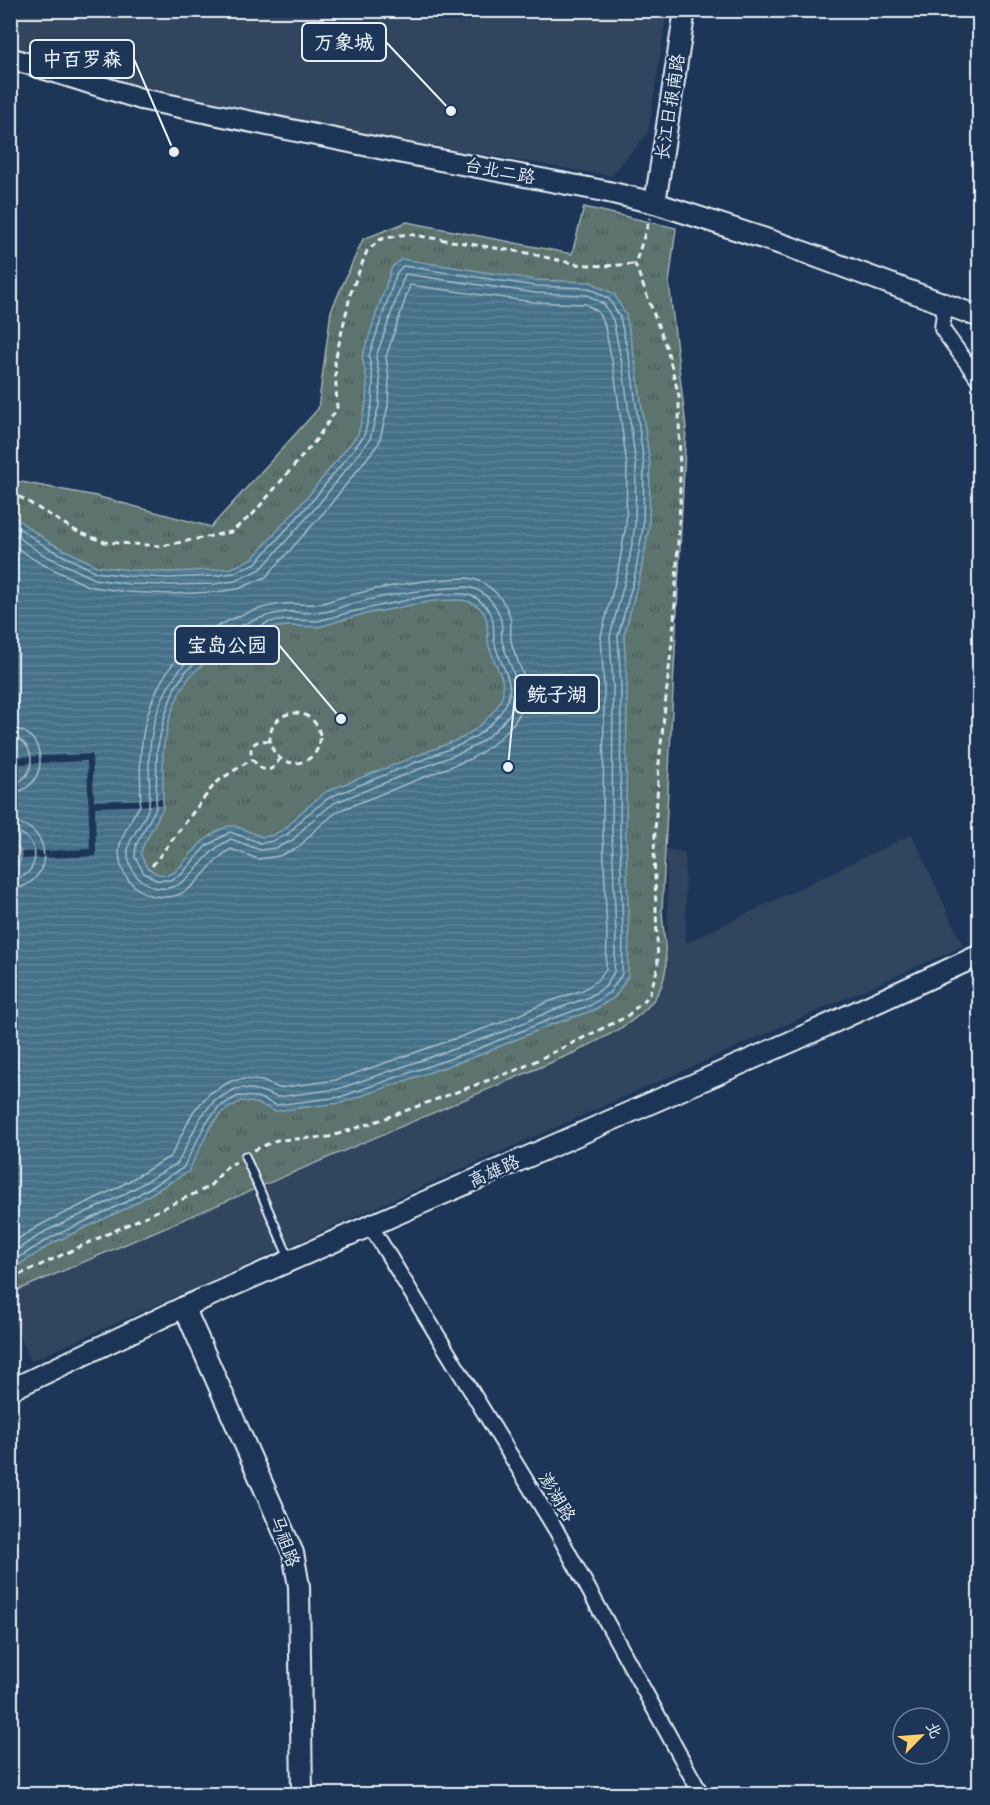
<svg xmlns="http://www.w3.org/2000/svg" width="990" height="1805" viewBox="0 0 990 1805" font-family="'Comic Neue','LXGW WenKai TC',sans-serif">
	<style>
		.built { fill: #33445e }
		.grass { fill: url(#grass-tufts); stroke: #a2b2b3; stroke-width: 1.5 }
		.water { fill: url(#water-rules); stroke: #86a4b5; stroke-width: 1.5; fill-rule: evenodd }
		.pier { fill: #1d3557 }
		.lines { fill: none; stroke-linecap: round; stroke-linejoin: round }
		.shore { stroke: #a6bdcb; stroke-width: 1.5 }
		.lane-casing { stroke: #e8f1f8; stroke-width: 11 }
		.street-casing { stroke: #e8f1f8; stroke-width: 18 }
		.secondary-casing { stroke: #e8f1f8; stroke-width: 24 }
		.path { stroke: #e8f1f8; stroke-width: 3; stroke-dasharray: 6 4.5; stroke-linecap: butt }
		.lane { stroke: #1d3557; stroke-width: 7 }
		.street { stroke: #1d3557; stroke-width: 14 }
		.secondary { stroke: #1d3557; stroke-width: 20 }
		.labels { text-anchor: middle; stroke-width: 5; stroke-linejoin: round; paint-order: stroke }
		.street-label { font-size: 18px; fill: #e8f1f8; stroke: #1d3557 }
		.leader { fill: none; stroke: #e8f1f8; stroke-width: 2 }
		.callout-dot { fill: #e8f1f8; stroke: #1d3557; stroke-width: 2 }
		.callout { fill: #1d3557; stroke: #e8f1f8; stroke-width: 2 }
		.callout-label { font-size: 20px; text-anchor: middle; font-weight: bold; fill: #e8f1f8 }
	</style>
	<defs>
		<pattern id="grass-tufts" width="24" height="20" patternUnits="userSpaceOnUse" patternTransform="scale(1.5)"><rect width="24" height="20" fill="#5b736e"/><path d="M3 7l-1-3M5 7V3M7 7l1-3M15 17l-1-3M17 17v-4M19 17l1-3" fill="none" stroke="#4f5b5a"/></pattern>
		<pattern id="water-rules" width="6" height="5" patternUnits="userSpaceOnUse" patternTransform="scale(1.5)"><rect width="6" height="5" fill="#447088"/><path d="M0 2.5h6" fill="none" stroke="#5f859a"/></pattern>
	</defs>
	<rect width="100%" height="100%" fill="#1d3557"/>
	<filter id="ink" filterUnits="userSpaceOnUse"><feTurbulence type="fractalNoise" baseFrequency=".0167" numOctaves="2"/><feDisplacementMap in="SourceGraphic" scale="12" xChannelSelector="R" yChannelSelector="G"/><feConvolveMatrix kernelMatrix="1 2 1 2 8 2 1 2 1" color-interpolation-filters="sRGB"/></filter>
	<g filter="url(#ink)">
		<g class="built">
			<path d="M10 11H667L648 133 611 176 397 140 141 90 11 53Z"/>
			<path d="M912 834 963 946 31 1361 11 1316V1293L289 1173 666 965 668 915 666 849 685 853 686 943Z"/>
		</g>
		<path class="grass" d="M584 207 676 228 669 283 686 427 662 911C663 928 666 946 666 963 665 1012 615 1031 578 1051L11 1293 10 480 96 496 211 527 318 409 331 311 363 239 407 222 572 254Z"/>
		<path class="water" d="M402 259 536 280 591 282 614 294 626 315 636 366 650 464 649 527 640 576 624 635 627 687 626 835 629 936 628 976 615 997 594 1010 553 1024 477 1056 341 1103 275 1111 256 1103 241 1101 222 1112 211 1126 188 1172 127 1208 53 1243 11 1270 10 867 18 865C24 855 22 848 11 844L10 771C20 767 21 753 10 750L11 515 49 542 97 566 129 570 169 572 214 570 232 568 253 558 308 496 358 434 366 404 367 381 362 357 392 267ZM433 601C443 601 461 598 470 602 493 612 485 627 489 646 492 661 504 674 503 690 503 708 476 730 462 738L327 791 300 813 285 829 270 836 262 837 235 826H228L216 832 201 843 176 871 168 875 158 874 147 868 141 855 142 848 163 808V751L169 720 180 691 192 674 214 655 271 628 288 626 319 627 356 616Z"/>
		<path class="pier" d="M92 754 94 801 162 799V805L95 807 96 856 22 859 21 852 90 849 87 761 18 764V757Z"/>
		<g class="lines">
			<g class="shore">
				<path d="M10 522 46 547 96 572 128 576 169 578 214 576 233 573 256 563 313 500 364 436 372 404 373 381 369 356 397 272 403 266 535 286 589 288 609 299 620 317 631 367 644 465 643 527 635 575 618 636 621 687 620 835 623 936 622 974 610 992 591 1005 551 1019 475 1050 340 1097 276 1105 257 1097 238 1096 219 1107 206 1123 183 1168 124 1203 50 1238 10 1263"/>
				<path d="M10 531 42 554 95 579 128 584 169 585 215 584 235 581 261 569 318 505 370 439 379 405 380 380 376 357 405 274 535 293 587 295 604 304 613 320 623 369 636 465 635 526 627 573 610 636 613 687 612 835 616 936 614 972 605 987 587 998 548 1012 503 1032 338 1089 277 1097 258 1090 242 1088 235 1089 214 1101 200 1118 178 1163 121 1196 46 1231 10 1254"/>
				<path d="M10 543 38 562 88 586 126 592 169 594 216 592 238 589 266 577 325 511 379 443 388 406 389 380 386 357 410 285 534 302 585 304 597 311 604 323 614 370 627 466 626 525 618 571 601 636 604 688 603 835 607 936 606 969 598 980 583 990 545 1003 500 1023 336 1080 279 1088 262 1081 245 1079 231 1081 209 1094 193 1112 171 1156 117 1188 42 1224 10 1244"/>
				<path d="M468 578C489 581 508 601 511 622 511 628 510 634 511 641 514 656 523 669 526 685 531 714 494 747 470 759L338 811 316 829 299 847 279 856 258 859 231 849C202 865 195 904 154 896 142 894 131 885 125 875 113 850 121 839 133 816 136 812 139 808 140 804 142 787 139 768 141 750 145 705 164 663 201 637 223 621 257 606 285 604 297 603 309 606 321 603 331 601 341 597 351 595 390 585 429 579 468 578Z"/>
				<path d="M467 587C484 589 498 605 501 621 503 629 500 637 503 644 508 664 521 680 515 702 509 721 484 742 467 750L334 803 310 822 293 840 276 848 260 850 231 839C223 843 215 848 209 855 193 871 181 894 154 887 146 884 137 879 133 871 118 841 140 834 148 809 151 801 149 774 149 764 150 716 166 675 205 645 225 631 264 613 289 612 301 612 313 614 325 612 335 610 345 605 355 603 392 594 429 588 467 587Z"/>
				<path d="M432 595C443 595 458 592 469 595 477 597 486 605 490 612 496 622 492 633 495 644 499 663 516 682 507 702 499 719 481 735 464 743L330 797 304 817 288 834 273 841 261 843 230 832 205 847 181 875 170 880H156L144 873 135 857 136 845 156 808 157 750 164 719 174 689 187 670 211 650 269 622 288 620 318 621 355 611Z"/>
				<path d="M10 728C50 730 50 791 10 793"/>
				<path d="M10 737C38 739 38 782 10 784"/>
				<path d="M10 822C55 824 55 887 10 889"/>
				<path d="M10 831C43 833 43 878 10 880"/>
			</g>
			<defs>
				<path id="lane" d="M245 1156 289 1258"/>
				<g id="street">
					<path d="M977 10 980 11"/>
					<path d="M945 306 942 329 980 381"/>
					<path d="M370 1225 556 1530 701 1794"/>
				</g>
				<g id="secondary">
					<path d="M10 58 141 99 403 153 604 191 655 203 790 247 980 317"/>
					<path d="M655 203 685 10"/>
					<path d="M184 1307 293 1553 299 1586 302 1794"/>
					<path d="M10 1390 184 1307 795 1040 980 955"/>
				</g>
			</defs>
			<use href="#lane" class="lane-casing"/>
			<use href="#street" class="street-casing"/>
			<use href="#secondary" class="secondary-casing"/>
			<g class="path">
				<path d="M10 491 76 531 105 542 162 546 231 532 253 514 316 440 337 409 335 361 351 292 367 251 381 239 407 234 527 253 575 264 604 266 635 264"/>
				<circle cx="295" cy="738" r="25"/>
				<path d="M269 741C229 736 266 795 280 757"/>
				<path d="M152 866 214 785 221 779 252 759"/>
				<path d="M254 1150 277 1140 329 1137 372 1123 519 1069 626 1017 649 996 658 967 654 851 659 763 674 622 680 502 679 396 667 349 635 264 650 218"/>
				<path d="M10 1279 209 1187 228 1166 236 1162"/>
			</g>
			<use href="#lane" class="lane"/>
			<use href="#street" class="street"/>
			<use href="#secondary" class="secondary"/>
		</g>
	</g>
	<g class="labels">
		<g class="street-label">
			<text transform="translate(670 107) rotate(-81)" y="6">长江日报南路</text>
			<text transform="translate(500 171) rotate(11)" y="6">台北二路</text>
			<text transform="translate(494 1171) rotate(-24)" y="6">高雄路</text>
			<text transform="translate(557 1497) rotate(59)" y="6">澎湖路</text>
			<text transform="translate(285 1541) rotate(70)" y="6">马祖路</text>
		</g>
	</g>
	<path class="leader" d="M451 111L386 42M174 152L134 59M341 719L279 645M508 767L515 694"/>
	<g class="callout-dot">
		<circle cx="451" cy="111" r="6"/>
		<circle cx="174" cy="152" r="6"/>
		<circle cx="341" cy="719" r="6"/>
		<circle cx="508" cy="767" r="6"/>
	</g>
	<g class="callout">
		<rect x="302" y="23" width="84" height="38" rx="6"/>
		<rect x="30" y="40" width="104" height="38" rx="6"/>
		<rect x="175" y="626" width="104" height="38" rx="6"/>
		<rect x="515" y="675" width="84" height="38" rx="6"/>
	</g>
	<g class="callout-label">
		<text x="344" y="49">万象城</text>
		<text x="82" y="66">中百罗森</text>
		<text x="227" y="652">宝岛公园</text>
		<text x="557" y="701">鲩子湖</text>
	</g>
	<rect width="990" height="1805" fill="none" stroke="#1d3557" stroke-width="36"/>
	<rect x="18" y="18" width="954" height="1769" fill="none" stroke="#e8f1f8" stroke-width="2" filter="url(#ink)"/>
	<g transform="translate(921 1736) rotate(65)"><circle r="28" fill="#1d3557" stroke="#6e8097" stroke-width="1.5"/>
	<path d="M0-4.5L10 22L0 15L-10 22Z" fill="#ffd166"/>
	<text y="-9" font-size="16" font-weight="bold" text-anchor="middle" fill="#e8f1f8">北</text>
	</g>
</svg>
